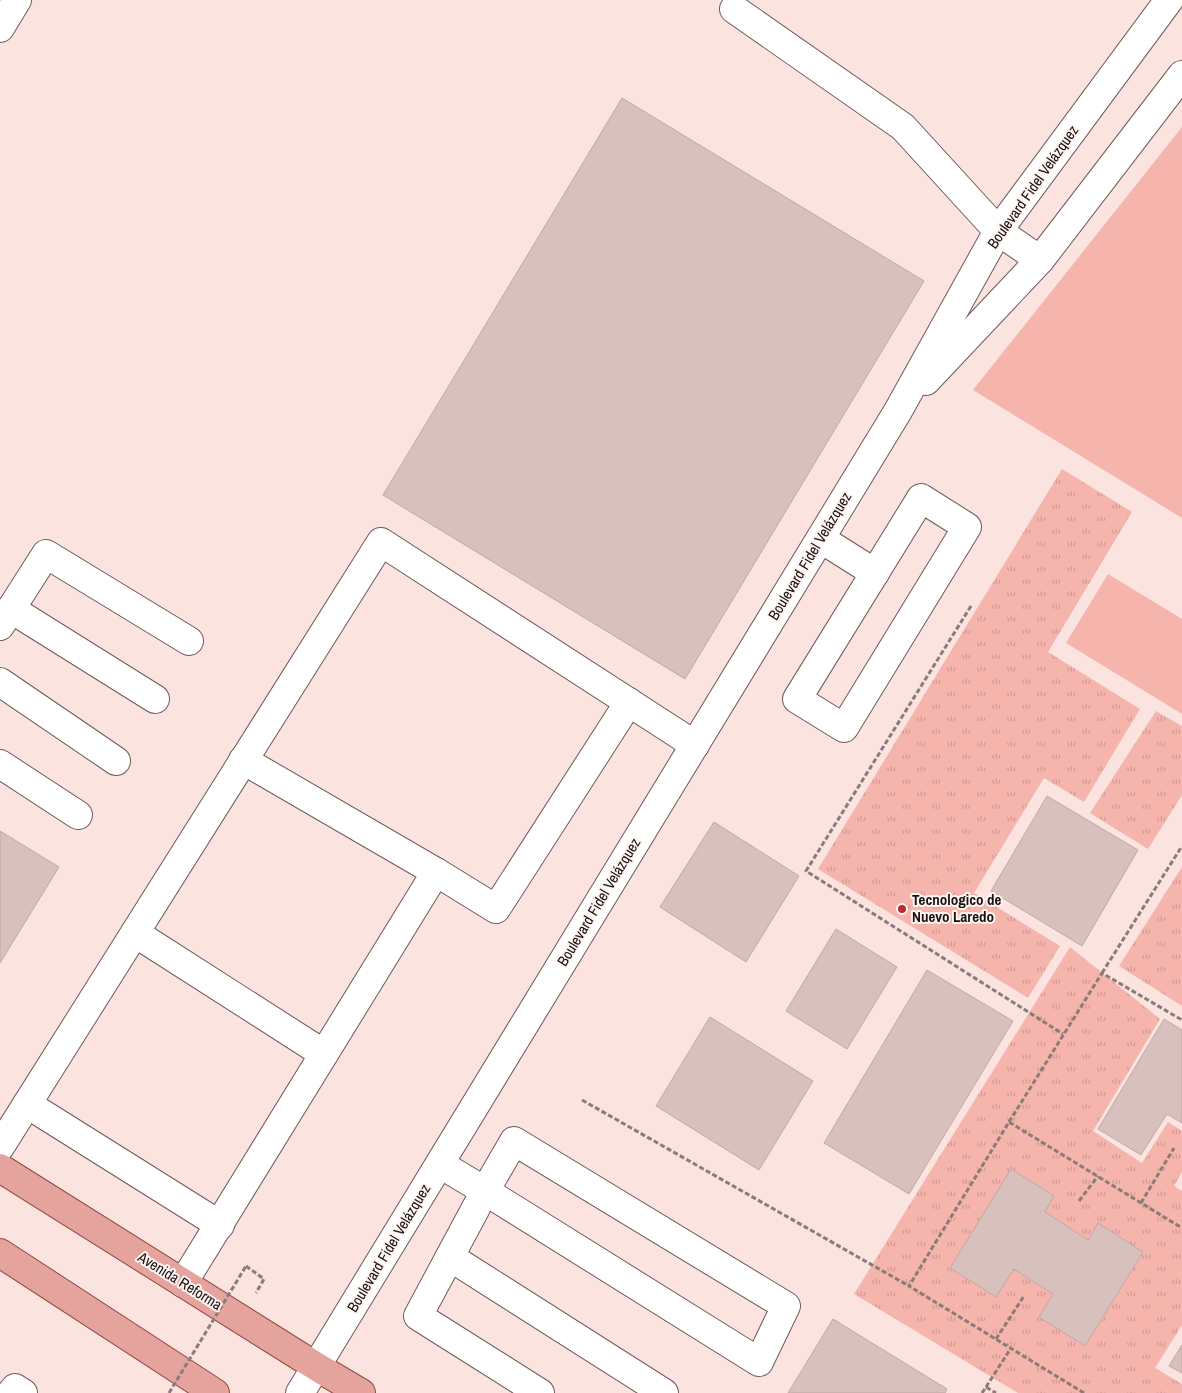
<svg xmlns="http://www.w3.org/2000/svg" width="1182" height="1393" viewBox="0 0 1182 1393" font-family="'Archivo Narrow',sans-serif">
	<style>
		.grass { fill: url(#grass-tufts) }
		.garden { fill: #f5b5ac }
		.building { fill: #d8c0bd; stroke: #c0a9a6 }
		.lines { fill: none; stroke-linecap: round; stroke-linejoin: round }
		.minor-casing { stroke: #6e5a57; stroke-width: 30 }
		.major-casing { stroke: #924841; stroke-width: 30 }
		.path { stroke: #8b7b79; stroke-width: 3; stroke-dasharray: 5 2.5; stroke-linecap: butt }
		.minor { stroke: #fff; stroke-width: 28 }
		.major { stroke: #e5a39d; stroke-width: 28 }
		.path-bridge { stroke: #8b7b79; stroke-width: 3; stroke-dasharray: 5 2.5; stroke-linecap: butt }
		.poi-dot { fill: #bb2c28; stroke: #fef4f2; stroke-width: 2 }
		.labels { text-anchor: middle; stroke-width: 4; stroke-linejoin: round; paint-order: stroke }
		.street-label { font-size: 15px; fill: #191110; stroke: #fef4f2 }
		.poi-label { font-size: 15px; font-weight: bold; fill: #191110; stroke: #fef4f2; text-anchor: start }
	</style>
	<defs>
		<pattern id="grass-tufts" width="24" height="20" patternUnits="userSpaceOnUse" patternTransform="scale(1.25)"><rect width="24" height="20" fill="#f5b5ac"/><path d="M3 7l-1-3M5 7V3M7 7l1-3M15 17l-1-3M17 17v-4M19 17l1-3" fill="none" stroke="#d19b93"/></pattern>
	</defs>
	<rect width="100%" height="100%" fill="#fbe3df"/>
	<g class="grass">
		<path d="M1062 469 1132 512 1048 652 1140 709 1084 802 1044 778 974 893 1060 946 1028 998 818 869Z"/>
		<path d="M1156 711 1182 726V795L1148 849 1090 813Z"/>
		<path d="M1182 867V1006L1119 966Z"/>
		<path d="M1070 947 1160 1019 1093 1131 1142 1163 1168 1122 1182 1131V1172L1174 1186 1182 1191V1325L1155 1368 1182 1384V1393H1018L854 1294Z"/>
	</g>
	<g class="garden">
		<path d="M1182 127V518L973 390Z"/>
		<path d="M1108 574 1182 619V714L1066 643Z"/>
	</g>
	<g class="building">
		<path d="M622 98 924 281 685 679 383 495Z"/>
		<path d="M1047 796 1138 850 1082 946 991 891Z"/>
		<path d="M714 822 799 876 746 962 660 907Z"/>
		<path d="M0 831 59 867 0 963Z"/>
		<path d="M836 929 897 967 847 1049 786 1011Z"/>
		<path d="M927 970 1013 1021 909 1194 824 1143Z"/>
		<path d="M710 1017 813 1081 759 1170 656 1106Z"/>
		<path d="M1164 1019 1182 1030V1123L1167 1114 1141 1155 1098 1129Z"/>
		<path d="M1011 1169 1054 1196 1045 1212 1088 1240 1098 1223 1143 1252 1085 1346 1039 1317 1053 1294 1014 1269 996 1297 950 1268Z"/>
		<path d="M833 1319 947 1389 945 1393H788Z"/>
		<path d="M1182 1345V1373L1169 1366Z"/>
	</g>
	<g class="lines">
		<defs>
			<g id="minor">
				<path d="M734 9 903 127 998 231 1040 260"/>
				<path d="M0 28 17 0"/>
				<path d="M926 381 1040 260 1182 75"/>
				<path d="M921 498 967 527 844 728 797 699Z"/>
				<path d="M821 539 875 573"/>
				<path d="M11 609 155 699"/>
				<path d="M0 626 46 554 189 641"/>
				<path d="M0 682 116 761"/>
				<path d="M243 760 436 872 496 909 629 702"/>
				<path d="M0 764 78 815"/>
				<path d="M135 933 324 1054"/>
				<path d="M27 1104 220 1225"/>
				<path d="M0 1147 381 542 695 745"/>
				<path d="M440 1164 485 1191 759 1362 786 1306 514 1141 485 1191 418 1316 540 1393"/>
				<path d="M450 1257 664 1393"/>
				<path d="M183 1283 436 872"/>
				<path d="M11 1393 15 1388 23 1393"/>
				<path d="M300 1393 898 411 998 231 1169 0"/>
			</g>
			<g id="major">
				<path d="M0 1168 317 1367 361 1393"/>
				<path d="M0 1253 215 1393"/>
			</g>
		</defs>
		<use href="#minor" class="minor-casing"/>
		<use href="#major" class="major-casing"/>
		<g class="path">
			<path d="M971 606 806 871 1063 1034"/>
			<path d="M1102 973 1182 846"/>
			<path d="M582 1100 909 1286"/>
			<path d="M1009 1122 1102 973 1182 1020"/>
			<path d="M1079 1201 1098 1176"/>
			<path d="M1141 1203 1174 1148"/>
			<path d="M246 1266 264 1279 256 1293"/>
			<path d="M996 1339 1024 1296"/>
			<path d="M986 1387 1011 1348"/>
			<path d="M982 1393 986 1387 996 1393"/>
			<path d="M1084 1393 909 1286 1009 1122 1182 1228"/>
		</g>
		<use href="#minor" class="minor"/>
		<use href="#major" class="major"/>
		<path class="path-bridge" d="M169 1393 246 1266"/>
	</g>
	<circle class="poi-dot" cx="902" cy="909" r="5"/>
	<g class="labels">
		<g class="street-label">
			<text transform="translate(1033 187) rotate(-55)" y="5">Boulevard Fidel Velázquez</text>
			<text transform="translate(810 556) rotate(-59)" y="5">Boulevard Fidel Velázquez</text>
			<text transform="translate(599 902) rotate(-59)" y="5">Boulevard Fidel Velázquez</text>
			<text transform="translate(389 1248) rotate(-59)" y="5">Boulevard Fidel Velázquez</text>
			<text transform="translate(180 1281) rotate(32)" y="5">Avenida Reforma</text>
		</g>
		<g class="poi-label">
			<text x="912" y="905">Tecnologico de<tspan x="912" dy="17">Nuevo Laredo</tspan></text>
		</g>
	</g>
</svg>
